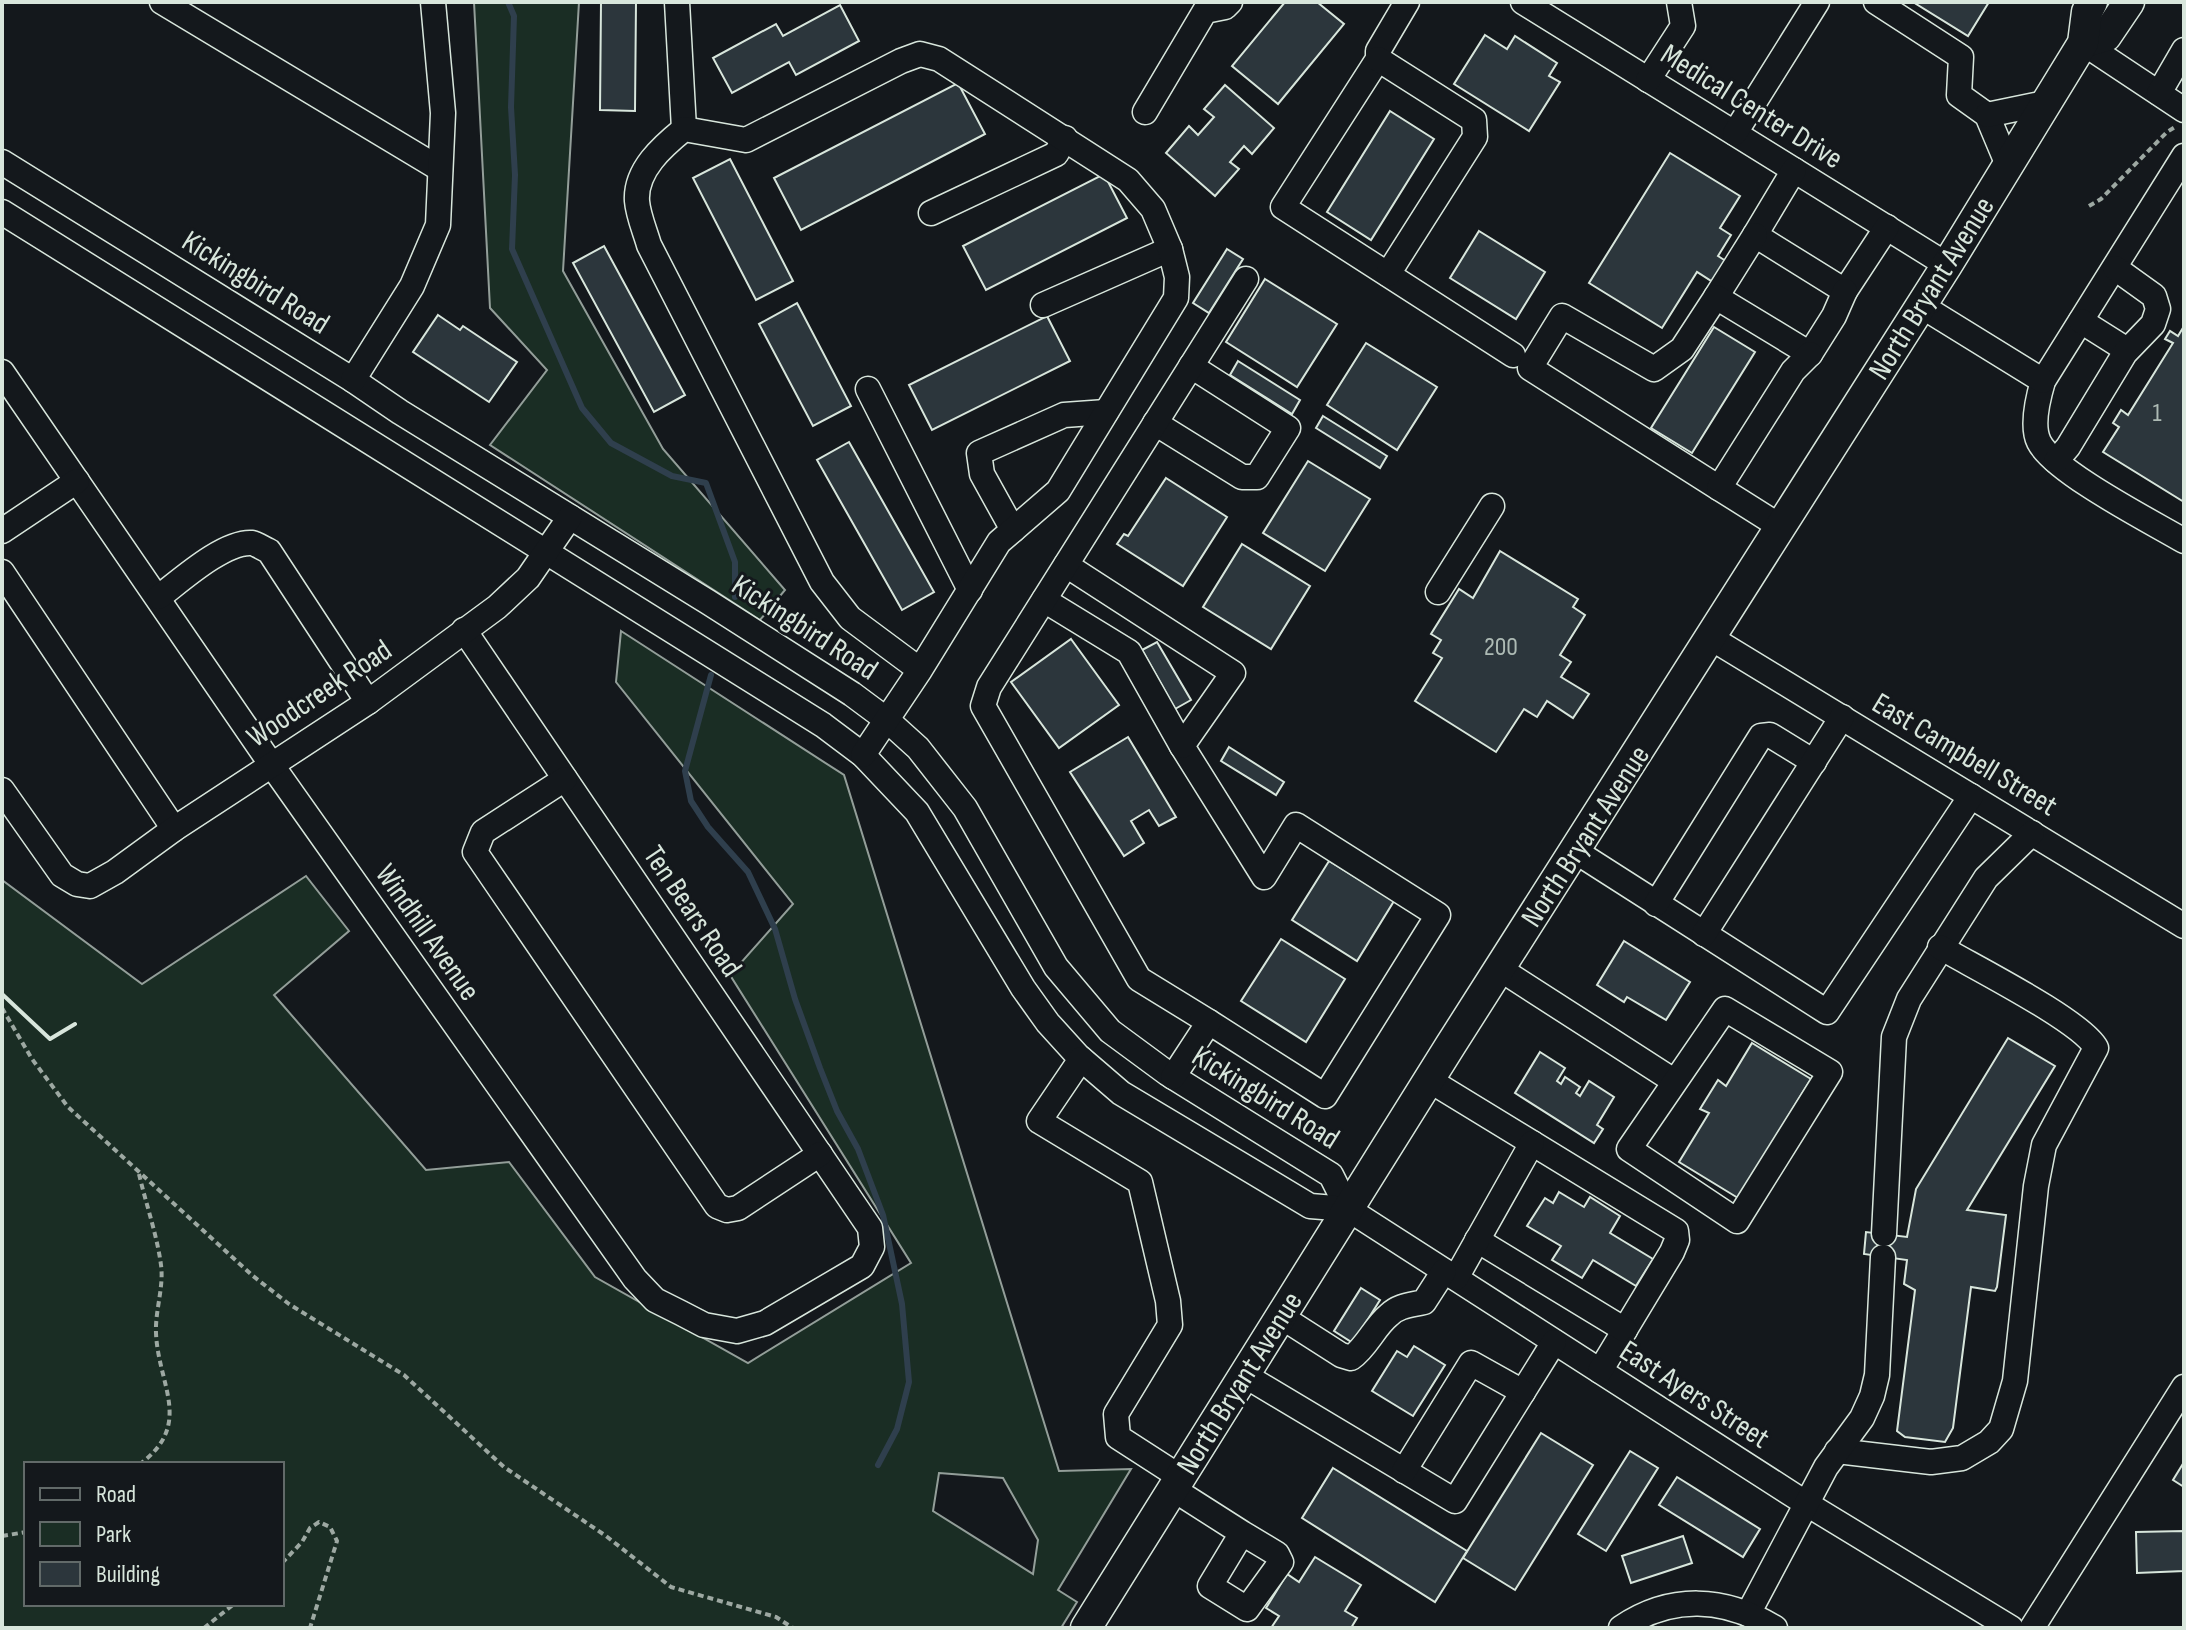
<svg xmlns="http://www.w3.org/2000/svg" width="2186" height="1630" viewBox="0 0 2186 1630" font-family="'Sofia Sans Condensed',sans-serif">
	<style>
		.green { fill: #1a2d24; stroke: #939e99; stroke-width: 2; fill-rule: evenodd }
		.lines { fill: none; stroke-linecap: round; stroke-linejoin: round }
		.stream { stroke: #2f3f4d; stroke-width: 6 }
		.building { fill: #2c363c; stroke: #d8e6dc; stroke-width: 2 }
		.minor-casing { stroke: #d8e6dc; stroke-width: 27 }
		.major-casing { stroke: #d8e6dc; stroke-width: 33 }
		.path { stroke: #9da8a2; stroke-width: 4; stroke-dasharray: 6 4; stroke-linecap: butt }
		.minor { stroke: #14181c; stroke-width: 24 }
		.major { stroke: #14181c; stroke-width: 30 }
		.wall { stroke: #d8e6dc; stroke-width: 4 }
		.labels { text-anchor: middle; stroke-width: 6; stroke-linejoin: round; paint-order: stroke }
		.number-label { font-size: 26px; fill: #adbab4 }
		.street-label { font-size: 30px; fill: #d8e6dc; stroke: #14181c }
	</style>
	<rect width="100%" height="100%" fill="#14181c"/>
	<g class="green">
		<path d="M474 2H579L563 271 663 449 785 590 760 620 490 445 547 370 490 308Z"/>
		<path d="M621 631 844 775 1059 1471 1131 1469 1058 1590 1077 1602 1061 1628H2V880L142 984 306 876 349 931 274 995 426 1170 509 1162 595 1277 748 1363 911 1263 730 975 793 904 616 682ZM26 1464H282V1604H26ZM939 1473 1003 1478 1038 1540 1033 1574 933 1511Z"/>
	</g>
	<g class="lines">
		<g class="stream">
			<path d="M508 2 514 16 511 107 515 175 512 249 582 408 611 443 672 476 706 483 735 562V597"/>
			<path d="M711 675 685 771 691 801 708 827 748 872 775 929 795 999 820 1068 837 1111 858 1149 883 1215 902 1304 909 1382 897 1429 878 1465"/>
		</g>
	</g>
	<g class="building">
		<path d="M601 2H636L635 111 600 110Z"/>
		<path d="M1285 2H1317L1344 24 1278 104 1232 66Z"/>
		<path d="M1913 2H1989L1968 36Z"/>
		<path d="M840 5 859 41 796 75 789 62 732 93 713 58 776 24 783 36Z"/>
		<path d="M1485 35 1507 49 1515 36 1557 63 1549 76 1560 82 1529 131 1454 84Z"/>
		<path d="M958 83 985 134 801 230 774 178Z"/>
		<path d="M1225 85 1274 128 1252 154 1244 146 1230 162 1239 169 1215 196 1166 153 1189 126 1198 135 1214 117 1204 109Z"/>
		<path d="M1390 111 1434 139 1371 240 1327 212Z"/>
		<path d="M1670 153 1740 196 1720 228 1731 235 1718 256 1729 263 1716 284 1697 272 1662 328 1589 283Z"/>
		<path d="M730 159 793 281 756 300 693 178Z"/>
		<path d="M1104 174 1127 218 986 290 963 246Z"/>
		<path d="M1479 231 1545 272 1516 319 1450 278Z"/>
		<path d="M604 246 685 395 654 412 573 263Z"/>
		<path d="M1227 249 1243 259 1209 313 1193 303Z"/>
		<path d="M1265 279 1337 324 1297 387 1226 342Z"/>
		<path d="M797 303 851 406 813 426 759 324Z"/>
		<path d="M438 315 460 330 463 326 517 362 489 402 413 352Z"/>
		<path d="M1047 316 1070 361 932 430 909 385Z"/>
		<path d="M2184 326V502L2103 452 2119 427 2113 423 2121 410 2128 415 2173 343 2165 339 2170 331 2178 336Z"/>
		<path d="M1714 327 1755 352 1692 453 1651 428Z"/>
		<path d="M1366 343 1437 387 1397 450 1327 405Z"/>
		<path d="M1238 361 1300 400 1292 414 1230 375Z"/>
		<path d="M1323 416 1387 456 1380 468 1316 428Z"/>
		<path d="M849 442 934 592 902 610 817 460Z"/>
		<path d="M1308 461 1370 499 1325 571 1263 533Z"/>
		<path d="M1166 478 1227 517 1183 586 1117 544 1124 534 1128 536Z"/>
		<path d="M1242 544 1310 586 1271 649 1203 607Z"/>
		<path d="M1500 551 1578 599 1573 607 1585 615 1560 655 1571 662 1561 677 1589 694 1573 718 1547 701 1537 717 1524 709 1496 752 1415 701 1442 658 1433 653 1441 640 1431 634 1459 589 1473 598Z"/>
		<path d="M1071 639 1119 705 1059 748 1011 682Z"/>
		<path d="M1157 642 1191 700 1175 709 1142 650Z"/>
		<path d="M1128 737 1176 817 1159 826 1149 810 1131 821 1144 843 1124 856 1070 772Z"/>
		<path d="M1229 747 1284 782 1276 795 1221 761Z"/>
		<path d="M1329 861 1394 901 1357 961 1292 920Z"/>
		<path d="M1281 939 1345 979 1306 1042 1241 1001Z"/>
		<path d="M1624 941 1690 982 1666 1020 1627 997 1624 1002 1597 985Z"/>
		<path d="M2008 1038 2055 1066 1967 1210 2006 1215 1997 1287 1995 1291 1971 1287 1953 1428 1945 1442 1905 1437 1897 1431 1915 1290 1904 1284 1907 1260 1864 1254 1866 1232 1907 1237 1916 1189Z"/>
		<path d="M1752 1043 1811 1079 1738 1198 1679 1162 1709 1113 1700 1109 1718 1080 1726 1086Z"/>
		<path d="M1540 1052 1565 1068 1557 1081 1561 1084 1565 1077 1580 1087 1576 1093 1580 1096 1589 1081 1614 1097 1597 1125 1603 1129 1594 1143 1515 1093Z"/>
		<path d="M1559 1192 1584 1207 1590 1197 1620 1216 1610 1233 1653 1259 1636 1286 1593 1260 1582 1278 1552 1260 1561 1246 1527 1226 1545 1198 1553 1203Z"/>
		<path d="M1361 1288 1380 1300 1353 1343 1334 1331Z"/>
		<path d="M1414 1346 1445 1365 1413 1416 1372 1391 1397 1351 1407 1357Z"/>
		<path d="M1541 1433 1593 1465 1515 1590 1463 1558Z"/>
		<path d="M1630 1451 1658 1468 1606 1551 1578 1534Z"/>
		<path d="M2184 1462V1487L2173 1480Z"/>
		<path d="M1333 1468 1467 1551 1435 1602 1302 1518Z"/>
		<path d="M1677 1477 1760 1529 1743 1557 1659 1505Z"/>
		<path d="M2184 1531V1571L2137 1573 2136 1532Z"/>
		<path d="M1683 1536 1692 1563 1631 1583 1622 1556Z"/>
		<path d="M1315 1557 1361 1585 1345 1611 1357 1618 1351 1628H1271L1279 1616 1266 1608 1287 1574 1299 1582Z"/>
	</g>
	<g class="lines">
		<defs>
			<g id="minor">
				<path d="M162 2 440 169"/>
				<path d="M677 2 684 129"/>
				<path d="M1407 2 1378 51V59L1283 207 1513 355"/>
				<path d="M1523 2 1947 265"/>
				<path d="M1876 2 1961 57 1959 95 1987 115 2008 165"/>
				<path d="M2083 43 2184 110"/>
				<path d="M1378 59 1474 120 1475 137 1388 274"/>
				<path d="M1648 80 1683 26 1679 2"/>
				<path d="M2159 93 2184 50"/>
				<path d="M1145 112 1205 11 1225 7 1230 2"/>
				<path d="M1987 115 2045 103"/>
				<path d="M1735 133 1817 2"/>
				<path d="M2184 156 2043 381C2038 398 2031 426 2039 442 2054 472 2152 522 2184 541"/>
				<path d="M2 162 353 380 400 412 708 602 852 694 887 720 918 748 965 808 1056 967 1110 1031 1167 1073 1331 1175 1348 1209"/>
				<path d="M1794 170 1755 235 1845 291 1887 227"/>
				<path d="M2 212 823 725 863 755 917 812 1023 988 1048 1023 1078 1056 1121 1093 1310 1206 1348 1209 1807 1504 2011 1628"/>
				<path d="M931 213 1056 154 1065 138"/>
				<path d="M1716 297 1755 235"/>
				<path d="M1043 305 1170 249"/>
				<path d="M1920 305 2043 381"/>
				<path d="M2081 321 2127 350"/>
				<path d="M2 372 271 764 635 1279 655 1300 681 1313 704 1325 737 1331 765 1323 862 1266 872 1247 870 1228 464 630"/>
				<path d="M353 380 412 286 438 225 443 113 433 2"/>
				<path d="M868 389 970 590"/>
				<path d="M1155 423 1242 477H1257L1288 428 1191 366"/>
				<path d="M2056 461 2068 447 2125 353 2153 324 2158 309 2154 296 2115 268"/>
				<path d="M1719 488 1530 368 1562 316 1654 369 1682 349 1716 297 1810 354 1834 316 1845 291"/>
				<path d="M1781 527 1719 488 1793 371 1810 354"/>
				<path d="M1013 530 982 474 979 453 1064 415 1106 412"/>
				<path d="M2 531 77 481"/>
				<path d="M1066 565 1233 673 1182 746 1264 877 1296 825 1438 915 1325 1096 1209 1022"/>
				<path d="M2 572 174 829"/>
				<path d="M1438 592 1492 506"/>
				<path d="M159 597C180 581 224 541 252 543 257 544 264 549 269 551L368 702"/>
				<path d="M1044 600 1129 652 1182 746"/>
				<path d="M1711 638 2184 926"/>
				<path d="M863 755 920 670 999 542 1058 491 1176 298 1177 277 1170 249 1153 209 1128 180 939 59 920 54 901 61 746 140 684 129C663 146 635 170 637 201 638 215 645 231 649 245L822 582 850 618 920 670"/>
				<path d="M565 779 483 832 475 852 717 1206 727 1210 738 1208 820 1154"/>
				<path d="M2 790 62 875 77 884 90 886 115 872 174 829 368 702 497 607 528 578 570 517"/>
				<path d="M1575 851 1827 1012 1971 796"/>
				<path d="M1656 904 1761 736 1770 735 1814 762"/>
				<path d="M1704 934 1842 717"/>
				<path d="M1500 969 1674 1081"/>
				<path d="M1725 1009 1830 1072 1737 1221 1629 1149Z"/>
				<path d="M1081 1059 1039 1121 1140 1182 1168 1301 1170 1325 1116 1414 1118 1437 1180 1477"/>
				<path d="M1173 1077 1209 1022 1139 979 983 706 989 687 1246 279"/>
				<path d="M1429 1080 1676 1231 1677 1240 1672 1252 1600 1371"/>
				<path d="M1884 1234 1894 1037 1909 999 1986 878 2032 833"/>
				<path d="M1477 1240 1625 1330"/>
				<path d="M1456 1278 1532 1143"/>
				<path d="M1280 1316 1341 1355 1351 1358C1367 1347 1374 1327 1389 1315 1399 1305 1412 1305 1424 1302L1444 1271"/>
				<path d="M1244 1375 1455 1501 1554 1342"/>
				<path d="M1837 1451 1931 1462 1962 1458 1989 1442 2001 1429 2015 1381 2036 1186 2044 1145 2096 1048C2082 1021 1972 966 1940 947"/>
				<path d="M1404 1471 1471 1363 1523 1392"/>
				<path d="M1173 1489 1242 1533 1210 1586 1247 1609 1281 1562 1277 1554 1242 1533"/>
				<path d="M1748 1614 1826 1467 1862 1418 1872 1396 1877 1375 1883 1257"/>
				<path d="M1621 1628C1671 1594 1725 1597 1775 1628"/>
				<path d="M2032 1628 2184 1387"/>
			</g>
			<g id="major">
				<path d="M2083 43 2106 36 2129 2"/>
				<path d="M1086 1628 1450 1046 1947 265 2083 43 2087 12 2092 2"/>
			</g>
		</defs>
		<use href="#minor" class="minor-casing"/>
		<use href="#major" class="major-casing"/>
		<g class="path">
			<path d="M2089 206 2101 199 2167 132 2175 127"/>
			<path d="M2 1008 32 1059 68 1107 253 1276 289 1304 404 1375 504 1467 606 1536 671 1587 776 1617 793 1628"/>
			<path d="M139 1174C146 1204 157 1235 161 1265 164 1287 155 1311 156 1333 158 1385 194 1424 140 1464"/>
			<path d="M2 1536 26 1532"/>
			<path d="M282 1563 302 1542 310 1528 319 1522 330 1527 337 1541 310 1628"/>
			<path d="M204 1628 234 1604"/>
		</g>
		<use href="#minor" class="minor"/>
		<use href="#major" class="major"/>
		<path class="wall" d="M2 994 50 1039 75 1024"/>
	</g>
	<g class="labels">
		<g class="number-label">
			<text x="2157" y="421">1</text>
			<text x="1501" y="655">200</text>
		</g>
		<g class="street-label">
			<text transform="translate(1752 106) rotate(32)" y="10">Medical Center Drive</text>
			<text transform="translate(256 282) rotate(32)" y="10">Kickingbird Road</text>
			<text transform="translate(1931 288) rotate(-58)" y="10">North Bryant Avenue</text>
			<text transform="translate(805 627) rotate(33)" y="10">Kickingbird Road</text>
			<text transform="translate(319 693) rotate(-34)" y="10">Woodcreek Road</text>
			<text transform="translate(1965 754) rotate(31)" y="10">East Campbell Street</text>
			<text transform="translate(1585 836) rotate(-57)" y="10">North Bryant Avenue</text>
			<text transform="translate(693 911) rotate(56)" y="10">Ten Bears Road</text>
			<text transform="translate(428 932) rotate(55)" y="10">Windhill Avenue</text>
			<text transform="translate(1266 1097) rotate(32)" y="10">Kickingbird Road</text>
			<text transform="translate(1239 1383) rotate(-58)" y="10">North Bryant Avenue</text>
			<text transform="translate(1695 1394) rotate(33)" y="10">East Ayers Street</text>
		</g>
	</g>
	<rect width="2186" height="1630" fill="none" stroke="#d8e6dc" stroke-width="8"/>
	<rect x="24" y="1462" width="260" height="144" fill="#14181c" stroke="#626a69" stroke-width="2"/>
	<rect x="40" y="1488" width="40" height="12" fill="#14181c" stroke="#626a69" stroke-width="2"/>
	<text x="96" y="1502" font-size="24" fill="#d8e6dc">Road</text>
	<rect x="40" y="1522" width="40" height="24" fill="#1a2d24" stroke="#626a69" stroke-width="2"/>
	<text x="96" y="1542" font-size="24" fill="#d8e6dc">Park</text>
	<rect x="40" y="1562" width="40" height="24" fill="#2c363c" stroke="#626a69" stroke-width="2"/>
	<text x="96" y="1582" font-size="24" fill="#d8e6dc">Building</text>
</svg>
